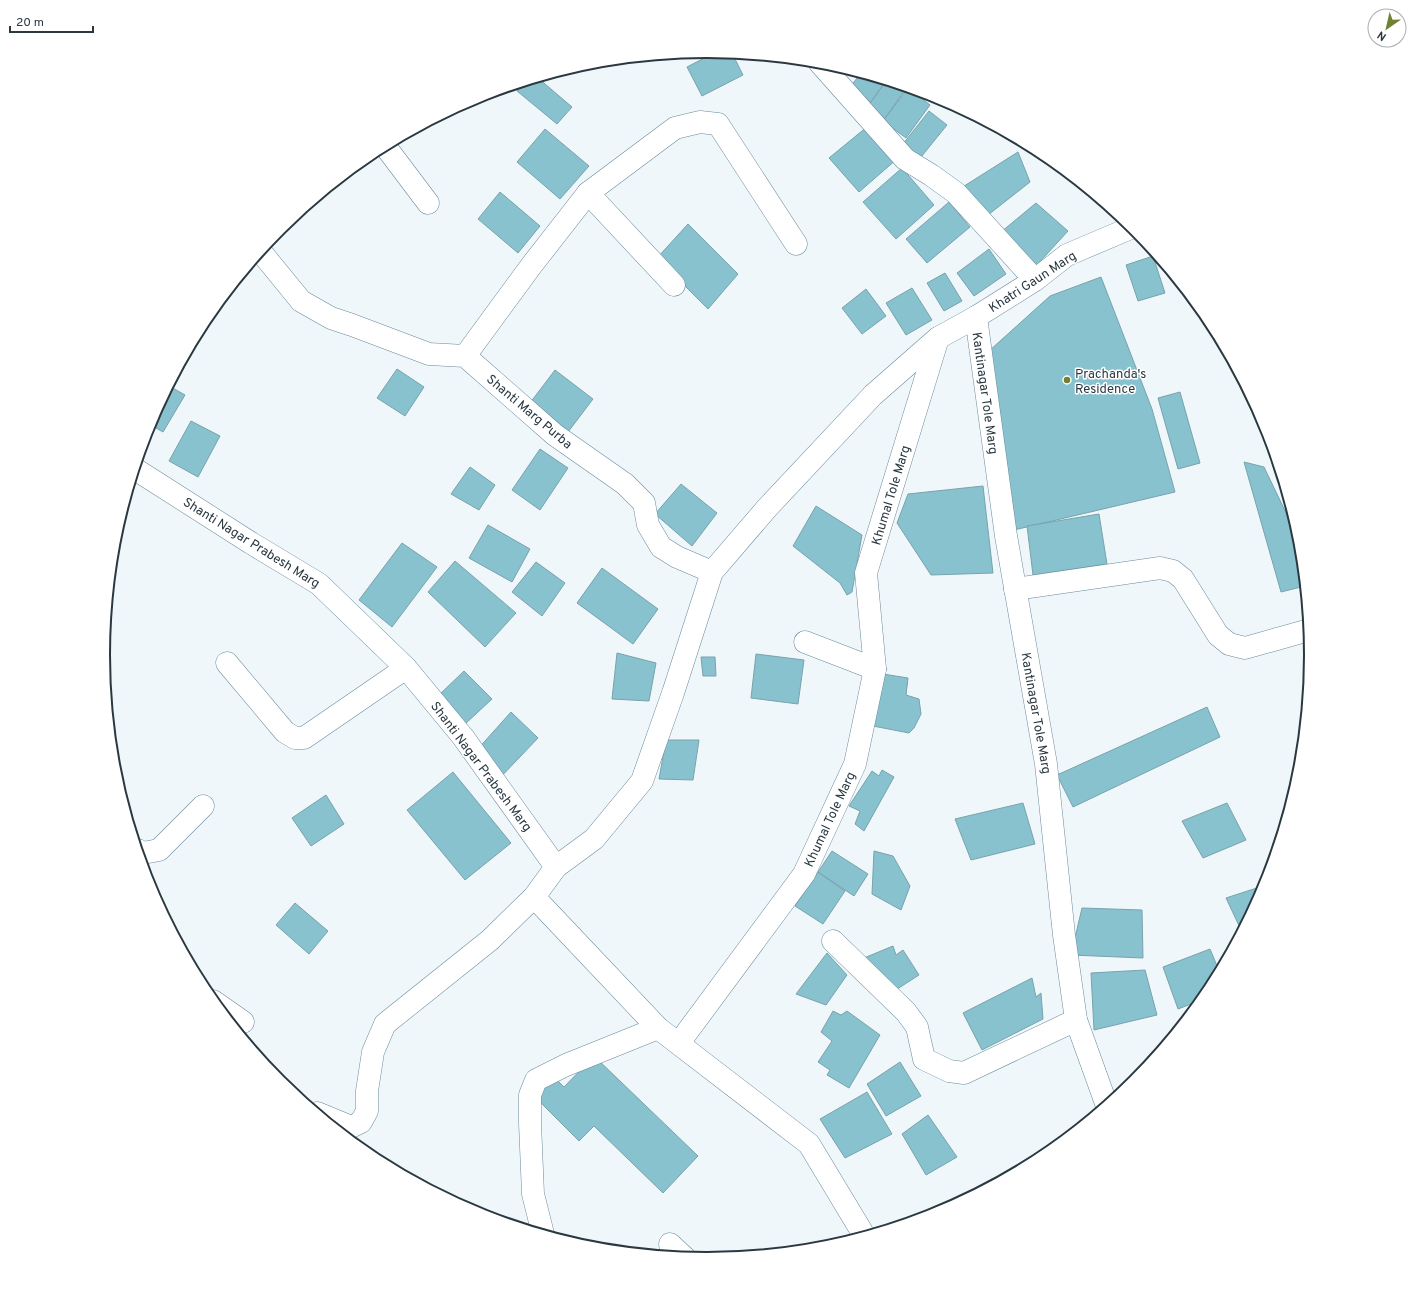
<svg xmlns="http://www.w3.org/2000/svg" width="1415" height="1311" viewBox="0 0 1415 1311" font-family="Overpass,sans-serif">
	<style>
		.building { fill: #87c2ce; stroke: #78a3ac }
		.lines { fill: none; stroke-linecap: round; stroke-linejoin: round }
		.minor-casing { stroke: #698a9e; stroke-width: 23 }
		.minor { stroke: #fff; stroke-width: 22 }
		.poi-dot { fill: #708231; stroke: #fff; stroke-width: 1.5 }
		.labels { text-anchor: middle; stroke-width: 3; stroke-linejoin: round; paint-order: stroke }
		.street-label { font-size: 13px; fill: #2a3840; stroke: #fff }
		.poi-label { font-size: 13px; fill: #2a3840; stroke: #fff; text-anchor: start }
		.rim { fill: none; stroke: #2a3840; stroke-width: 2 }
	</style>
	<rect width="100%" height="100%" fill="#f0f7fb"/>
	<g class="building">
		<path d="M716 52 732 53 743 75 702 96 687 67Z"/>
		<path d="M861 73 886 81 868 106 847 91Z"/>
		<path d="M538 78 572 107 557 124 517 91 524 83Z"/>
		<path d="M886 81 907 87 883 121 866 109Z"/>
		<path d="M908 88 930 105 906 138 883 121Z"/>
		<path d="M929 111 947 125 917 162 899 149Z"/>
		<path d="M868 126 897 159 859 192 829 158Z"/>
		<path d="M545 129 589 166 560 199 517 162Z"/>
		<path d="M1018 152 1030 182 988 215 961 188Z"/>
		<path d="M902 168 934 205 896 239 863 202Z"/>
		<path d="M500 192 540 226 518 253 478 219Z"/>
		<path d="M949 202 970 227 927 263 906 239Z"/>
		<path d="M1036 203 1068 231 1036 266 1001 232Z"/>
		<path d="M688 224 738 274 708 309 657 258Z"/>
		<path d="M989 249 1006 274 974 296 957 273Z"/>
		<path d="M1153 256 1165 293 1138 301 1126 265Z"/>
		<path d="M945 273 962 301 944 311 927 283Z"/>
		<path d="M1101 277 1152 409 1175 492 1014 530 989 351 1050 296Z"/>
		<path d="M912 288 932 320 906 335 886 303Z"/>
		<path d="M866 289 886 316 862 334 842 308Z"/>
		<path d="M397 369 424 387 405 416 377 398Z"/>
		<path d="M555 370 593 399 568 432 530 403Z"/>
		<path d="M171 387 185 395 163 432 149 424 167 391 168 392Z"/>
		<path d="M1180 392 1200 463 1178 469 1158 398Z"/>
		<path d="M191 421 220 436 198 477 169 461Z"/>
		<path d="M540 449 568 468 540 510 512 490Z"/>
		<path d="M1244 462 1264 467 1301 544 1305 586 1281 592Z"/>
		<path d="M470 467 495 485 479 510 451 494Z"/>
		<path d="M681 484 717 513 692 546 655 514Z"/>
		<path d="M983 486 993 573 931 575 897 523 908 494Z"/>
		<path d="M816 506 862 535 852 592 847 595 840 583 793 546Z"/>
		<path d="M1099 514 1107 564 1033 575 1027 526Z"/>
		<path d="M488 525 530 549 512 582 469 558Z"/>
		<path d="M402 543 437 567 392 627 359 600Z"/>
		<path d="M455 561 516 613 485 647 428 592Z"/>
		<path d="M536 562 565 583 542 616 512 592Z"/>
		<path d="M602 568 658 609 633 644 577 603Z"/>
		<path d="M617 653 656 663 649 701 612 699Z"/>
		<path d="M756 654 804 660 798 704 751 698Z"/>
		<path d="M701 657H715L716 676H703Z"/>
		<path d="M464 671 492 699 464 725 438 696Z"/>
		<path d="M883 674 908 678 906 695 919 699 921 714 914 728 909 733 873 726Z"/>
		<path d="M1207 707 1220 737 1073 807 1057 775Z"/>
		<path d="M511 712 538 738 497 781 477 750Z"/>
		<path d="M666 740H699L693 780 659 779Z"/>
		<path d="M882 770 894 777 864 831 855 824 860 811 849 806 872 771 879 776Z"/>
		<path d="M453 772 511 843 465 880 407 810Z"/>
		<path d="M326 795 344 824 311 846 292 818Z"/>
		<path d="M1023 803 1035 844 971 860 955 819Z"/>
		<path d="M1227 803 1246 840 1203 858 1182 821Z"/>
		<path d="M832 851 868 874 854 896 818 872Z"/>
		<path d="M874 851 893 856 910 886 901 910 872 894Z"/>
		<path d="M818 872 845 891 823 924 795 906Z"/>
		<path d="M1266 885V887L1242 932 1226 898Z"/>
		<path d="M295 903 328 931 309 954 276 925Z"/>
		<path d="M1082 908 1142 910 1143 958 1071 955Z"/>
		<path d="M893 946 896 955 903 950 919 975 891 993 864 958Z"/>
		<path d="M1210 949 1220 973 1210 992 1204 999 1178 1009 1163 967Z"/>
		<path d="M827 953 847 975 826 1005 796 994Z"/>
		<path d="M1145 970 1157 1015 1094 1030 1091 973Z"/>
		<path d="M1032 978 1036 997 1041 993 1043 1019 982 1050 963 1013Z"/>
		<path d="M833 1011 841 1015 847 1011 880 1035 849 1088 827 1075 830 1070 818 1062 832 1041 821 1032Z"/>
		<path d="M594 1056 698 1156 663 1193 594 1126 579 1141 536 1098 555 1078 564 1087Z"/>
		<path d="M900 1062 921 1096 886 1116 867 1084Z"/>
		<path d="M867 1092 892 1134 845 1158 820 1119Z"/>
		<path d="M928 1115 957 1157 926 1175 902 1134Z"/>
	</g>
	<g class="lines">
		<defs>
			<g id="minor">
				<path d="M819 62 905 159 931 175 956 193 1035 280"/>
				<path d="M385 146 428 203"/>
				<path d="M588 193 674 285"/>
				<path d="M261 252 301 301 331 318 352 325 429 354 465 356 555 435 625 484 644 503 648 525 661 547 677 557 712 572"/>
				<path d="M976 317 1006 536 1046 764 1064 935 1076 1020 1107 1106"/>
				<path d="M465 356 531 266 588 193 675 128 700 122 718 124 796 244"/>
				<path d="M135 469 251 543 319 584 406 668 463 737 556 867"/>
				<path d="M1015 589 1160 568 1173 571 1183 579 1218 635 1229 644 1245 648 1309 630"/>
				<path d="M805 642 875 669"/>
				<path d="M227 663 285 732 295 738H304L406 668"/>
				<path d="M138 850 143 853 159 850 203 806"/>
				<path d="M534 897 658 1028"/>
				<path d="M833 941 906 1012 917 1027 924 1059 949 1071 964 1073 1076 1020"/>
				<path d="M213 1001 243 1022"/>
				<path d="M679 1043 804 874 855 764 875 669 866 573 938 338 976 317 1035 280 1067 255 1133 227"/>
				<path d="M317 1113 351 1127 361 1122 367 1111V1091L373 1052 385 1024 490 940 534 897 556 867 594 839 642 781 673 693 712 572 767 508 873 395 938 338"/>
				<path d="M543 1234 533 1194 530 1123V1095L536 1080 566 1065 658 1028 809 1144 862 1232V1237"/>
				<path d="M670 1244 685 1258"/>
			</g>
		</defs>
		<use href="#minor" class="minor-casing"/>
		<use href="#minor" class="minor"/>
	</g>
	<circle class="poi-dot" cx="1067" cy="380" r="4"/>
	<g class="labels">
		<g class="street-label">
			<text transform="translate(1032 281) rotate(-33)" y="5">Khatri Gaun Marg</text>
			<text transform="translate(986 393) rotate(82)" y="5">Kantinagar Tole Marg</text>
			<text transform="translate(530 411) rotate(40)" y="5">Shanti Marg Purba</text>
			<text transform="translate(890 495) rotate(-73)" y="5">Khumal Tole Marg</text>
			<text transform="translate(252 542) rotate(32)" y="5">Shanti Nagar Prabesh Marg</text>
			<text transform="translate(1037 713) rotate(80)" y="5">Kantinagar Tole Marg</text>
			<text transform="translate(482 766) rotate(53)" y="5">Shanti Nagar Prabesh Marg</text>
			<text transform="translate(829 819) rotate(-65)" y="5">Khumal Tole Marg</text>
		</g>
		<g class="poi-label">
			<text x="1075" y="378">Prachanda's<tspan x="1075" dy="15">Residence</tspan></text>
		</g>
	</g>
	<path d="M0 0H1415V1311H0ZM110 655a597 597 0 1 1 1194 0a597 597 0 1 1-1194 0Z" fill="#fff" fill-rule="evenodd"/>
	<path class="rim" d="M110 655a597 597 0 1 1 1194 0a597 597 0 1 1-1194 0Z"/>
	<g transform="translate(1387 28) rotate(214)"><circle r="19" fill="#ffffff" stroke="#aaafb3"/>
	<path d="M0-3L7 15L0 10L-7 15Z" fill="#708231"/>
	<text y="-6" font-size="11" font-weight="bold" text-anchor="middle" fill="#2a3840">N</text>
	</g>
	<path d="M10 26v6h83v-6" fill="none" stroke="#2a3840" stroke-width="2"/>
	<text x="16" y="26" font-size="12" fill="#2a3840" stroke="#ffffff" stroke-width="3" paint-order="stroke">20 m</text>
</svg>
